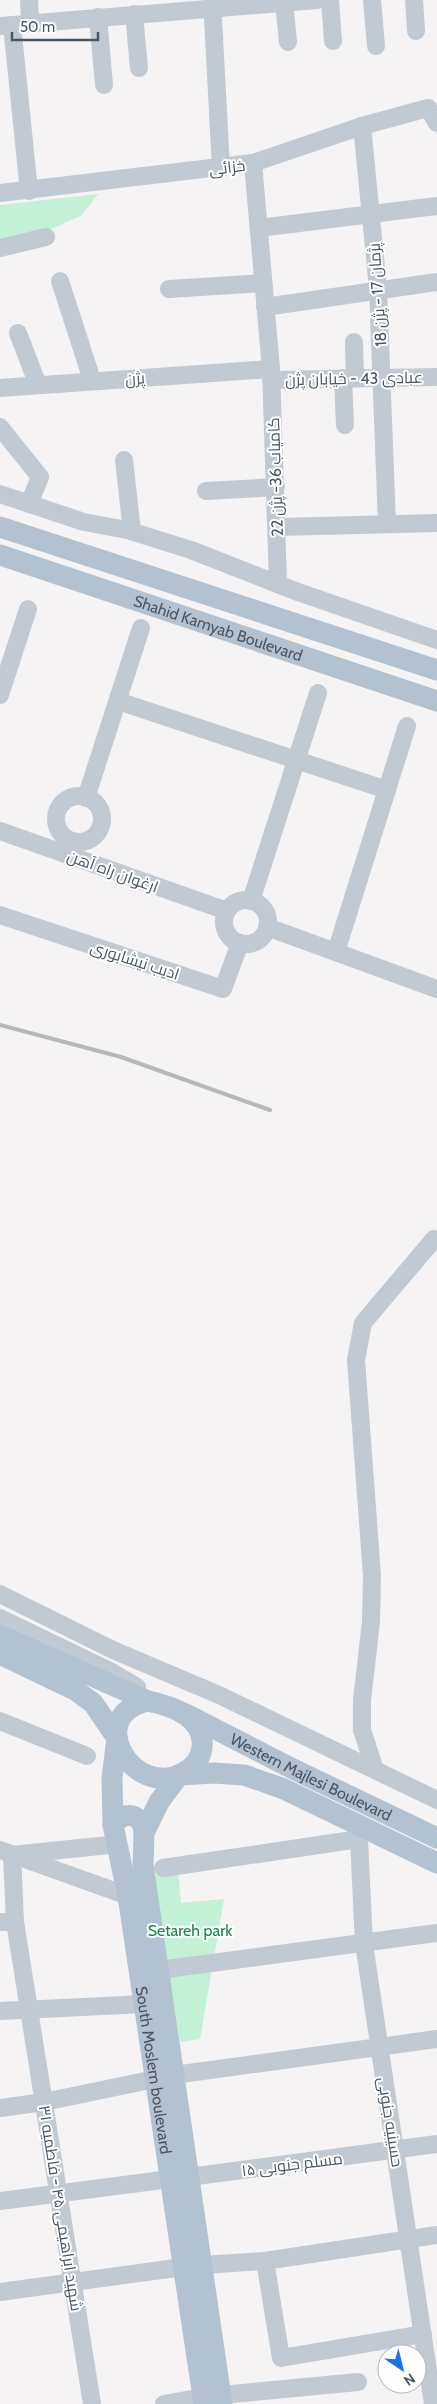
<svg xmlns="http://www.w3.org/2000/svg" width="437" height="2404" viewBox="0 0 437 2404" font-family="Cabin,Cairo,sans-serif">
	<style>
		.green { fill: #c3f1d5 }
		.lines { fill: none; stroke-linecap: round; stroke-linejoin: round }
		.minor { stroke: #c1cad2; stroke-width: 18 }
		.major { stroke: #b3c2d1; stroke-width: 21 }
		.rail { stroke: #b5b8bd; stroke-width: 4 }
		.labels { text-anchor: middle; stroke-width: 4; stroke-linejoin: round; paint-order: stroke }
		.street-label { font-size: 16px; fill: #4a5661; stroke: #fff }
		.park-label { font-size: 16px; fill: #17864f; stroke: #fff }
	</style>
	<rect width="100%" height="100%" fill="#f5f3f3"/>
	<g class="green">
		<path d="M98 194 82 215 43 233 0 243V205Z"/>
		<path d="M178 1870 181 1903 224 1899 200 2039 180 2042 154 1875Z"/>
	</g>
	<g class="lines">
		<g class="minor">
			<path d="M29 0 30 23"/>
			<path d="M212 0 221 168"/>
			<path d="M330 0 333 41"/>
			<path d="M372 0 376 46"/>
			<path d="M414 0 416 31"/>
			<path d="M284 2 288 42"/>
			<path d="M134 14 139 68"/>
			<path d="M98 17 104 85"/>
			<path d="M12 25 29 191"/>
			<path d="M0 26 317 0"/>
			<path d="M362 126 378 288 387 524"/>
			<path d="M253 163 271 369 278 584"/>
			<path d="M0 193 253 163 362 126 428 108 437 123"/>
			<path d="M259 228 437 206"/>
			<path d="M0 248 46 237"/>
			<path d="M60 281 92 380"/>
			<path d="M169 289 263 283"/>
			<path d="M265 307 437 282"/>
			<path d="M18 333 38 385"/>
			<path d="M354 342 355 378"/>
			<path d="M343 378 345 425"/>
			<path d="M271 380 437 377"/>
			<path d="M0 388 271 369"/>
			<path d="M0 427 40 477 29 504"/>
			<path d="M124 460 132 531"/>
			<path d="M206 491 276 487"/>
			<path d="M0 494 84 522 127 530 191 550 298 592 437 640"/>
			<path d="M277 527 437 523"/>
			<path d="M0 695 28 609"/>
			<path d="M118 701 387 790"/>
			<circle cx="79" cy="819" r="23"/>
			<path d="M86 798 141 628"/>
			<path d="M0 831 227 911"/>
			<circle cx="246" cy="922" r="22"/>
			<path d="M251 901 318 693"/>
			<path d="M0 915 223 989 240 943"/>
			<path d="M267 927 437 989"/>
			<path d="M336 952 407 726"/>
			<path d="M0 1594 113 1650 219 1695 437 1800"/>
			<path d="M0 1618 110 1671 137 1687"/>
			<path d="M0 1721 87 1756"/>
			<path d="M375 1770 362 1730V1700L371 1622 372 1575 356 1360 363 1323 434 1239 437 1241"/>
			<path d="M0 1850 128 1896"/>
			<path d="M163 1868 359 1839 364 1944 433 2404"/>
			<path d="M0 1922H15"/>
			<path d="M159 1970 437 1933"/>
			<path d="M0 2011 144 2004"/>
			<path d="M174 2075 437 2039"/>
			<path d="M0 2108 44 2102 155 2079"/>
			<path d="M189 2177 437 2144"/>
			<path d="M0 2201 170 2179"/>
			<path d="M265 2261 281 2358 423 2334"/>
			<path d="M202 2265 265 2261 437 2235"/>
			<path d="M0 2292 183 2267"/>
			<path d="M221 2395 358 2382"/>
			<path d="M92 2404 15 1922 12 1855 109 1845"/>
			<path d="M164 2404 203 2397"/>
		</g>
		<g class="major">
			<path d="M0 527 437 670"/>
			<path id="s1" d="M0 555 437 701"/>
			<path d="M0 1635 148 1701"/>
			<path d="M0 1654 75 1690 93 1703 117 1738"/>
			<path d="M148 1701C172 1706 205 1717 202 1747 201 1759 193 1768 183 1773 134 1800 82 1716 148 1701Z"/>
			<path id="s2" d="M186 1714 293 1769 437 1838"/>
			<path id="s3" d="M117 1738 112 1778 113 1825 128 1896 204 2404"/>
			<path d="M179 1775 159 1802 144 1833 143 1865 222 2404"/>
			<path d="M179 1775 214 1773 244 1775 284 1789 437 1863"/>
			<path d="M113 1825C124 1809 143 1814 144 1833"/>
		</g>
		<path class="rail" d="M0 1025 121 1057 270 1110"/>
	</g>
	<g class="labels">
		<g class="street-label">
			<text transform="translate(227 167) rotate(-7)" y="6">خزائی</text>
			<text transform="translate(377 295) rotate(-94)" y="6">پژمان 17 - پژن 18</text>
			<text transform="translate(135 378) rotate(-4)" y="6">پژن</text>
			<text transform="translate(354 378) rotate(-1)" y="6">عبادی 43 - خیابان پژن</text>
			<text transform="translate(275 477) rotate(-92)" y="6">کامیاب 36- پژن 22</text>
			<text dy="6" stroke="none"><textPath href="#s1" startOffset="230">Shahid Kamyab Boulevard</textPath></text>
			<text transform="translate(113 871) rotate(20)" y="6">ارغوان راه آهن</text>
			<text transform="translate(135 960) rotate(18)" y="6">ادیب نیشابوری</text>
			<text dy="6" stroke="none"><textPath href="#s2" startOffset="140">Western Majlesi Boulevard</textPath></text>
			<text dy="6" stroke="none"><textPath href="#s3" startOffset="336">South Moslem boulevard</textPath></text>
			<text transform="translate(391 2122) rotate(81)" y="6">حسینیه جنوبی</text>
			<text transform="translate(292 2164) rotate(-7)" y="6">مسلم جنوبی ۱۵</text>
			<text transform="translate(61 2208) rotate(81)" y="6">شهید ابراهیمی ۴۵ - فاطمیه ۳۱</text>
		</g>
		<g class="park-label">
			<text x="190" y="1936">Setareh park</text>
		</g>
	</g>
	<g transform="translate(402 2369) rotate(145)"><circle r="24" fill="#ffffff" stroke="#b7bbc0"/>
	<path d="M0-4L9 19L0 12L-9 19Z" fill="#1a73e8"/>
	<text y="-8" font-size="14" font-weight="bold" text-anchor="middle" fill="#4a5661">N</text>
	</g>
	<path d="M12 32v8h86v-8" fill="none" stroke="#4a5661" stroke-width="2.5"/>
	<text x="20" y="32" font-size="15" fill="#4a5661" stroke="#ffffff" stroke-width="4" paint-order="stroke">50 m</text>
</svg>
